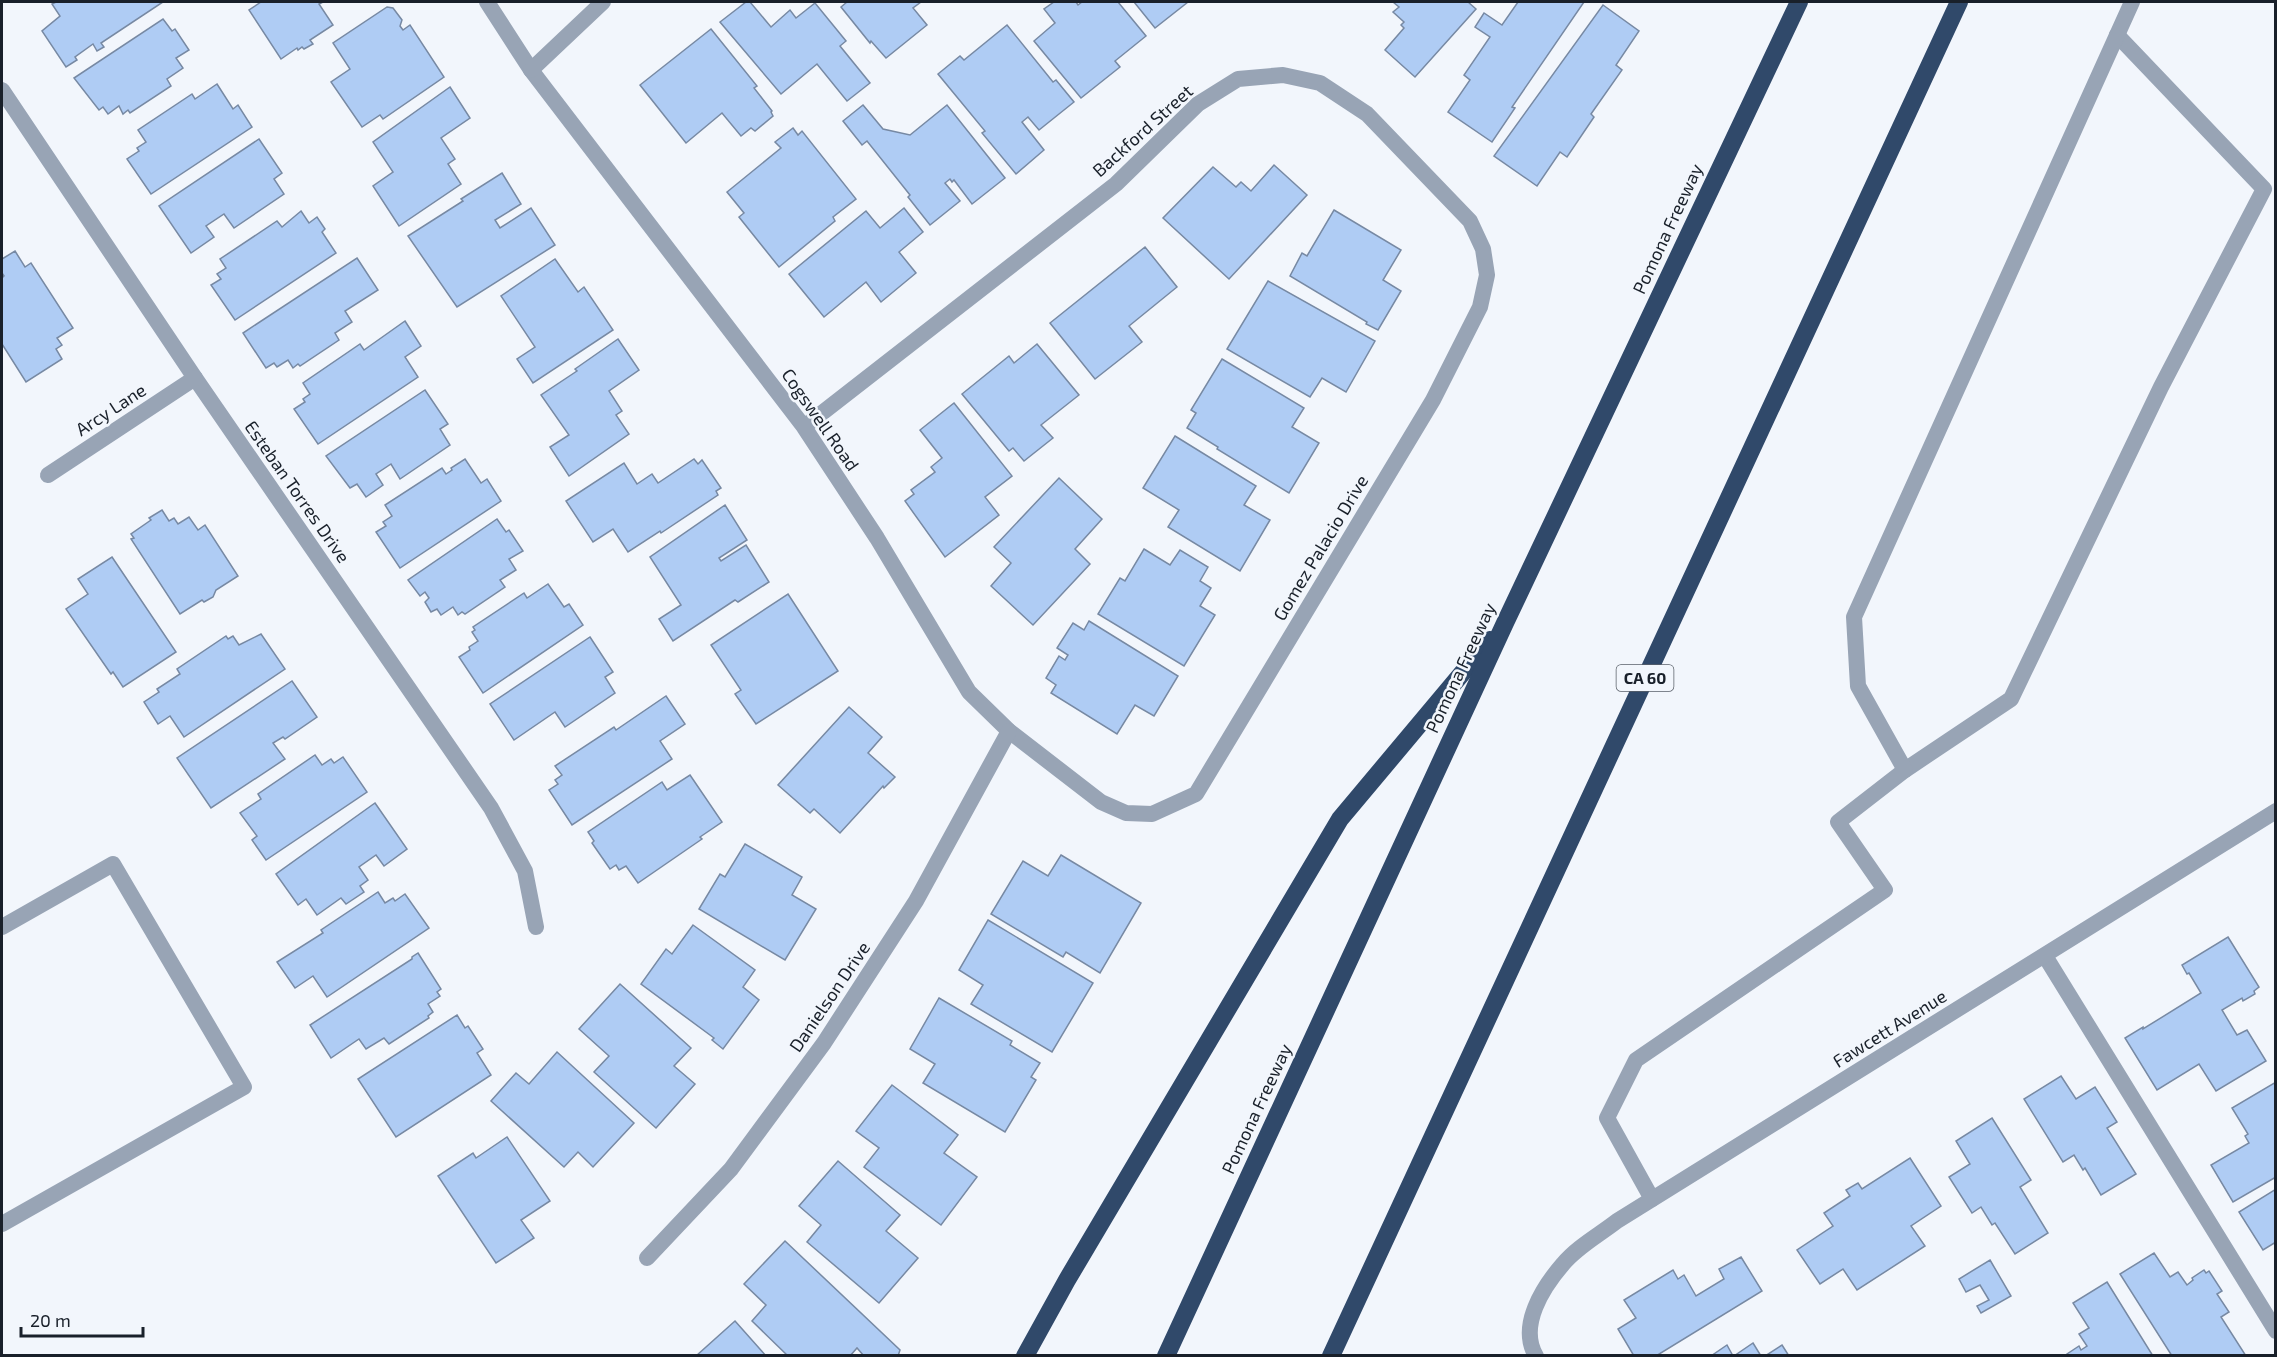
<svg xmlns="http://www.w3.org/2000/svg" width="2277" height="1357" viewBox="0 0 2277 1357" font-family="'Exo 2',sans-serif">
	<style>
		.building { fill: #afccf4; stroke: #7789a3; stroke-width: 1.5 }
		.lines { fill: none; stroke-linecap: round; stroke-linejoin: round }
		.service { stroke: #98a4b5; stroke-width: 16 }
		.minor { stroke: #98a4b5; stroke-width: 16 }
		.motorway { stroke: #30496a; stroke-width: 18 }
		.labels { text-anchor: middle; stroke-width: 5; stroke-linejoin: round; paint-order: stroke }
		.shield { fill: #f2f6fc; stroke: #5a6069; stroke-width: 1.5 }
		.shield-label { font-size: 16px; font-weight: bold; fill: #19202a }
		.street-label { font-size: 18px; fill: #19202a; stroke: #f2f6fc }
	</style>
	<rect width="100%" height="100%" fill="#f2f6fc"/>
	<g class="building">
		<path d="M56 2H163L101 43 104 47 97 51 93 44 75 57 77 60 66 67 42 31 60 16 52 4Z"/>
		<path d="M261 2H323L319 4 333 25 310 40 313 44 304 49 302 47 298 50 297 48 281 59 249 10Z"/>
		<path d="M746 2H750L771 27 790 10 796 18 815 3 846 41 840 46 870 83 847 101 817 64 781 94 720 22Z"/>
		<path d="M847 2H921L913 8 927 25 886 58 871 41 870 43 841 7Z"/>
		<path d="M1054 2H1076L1078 5 1082 2H1118L1146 36 1115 61 1120 67 1081 98 1034 41 1055 23 1044 9Z"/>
		<path d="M1134 2H1188L1155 28Z"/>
		<path d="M1393 2H1468L1476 9 1415 77 1385 50 1404 28 1401 25 1404 22 1393 12 1399 7Z"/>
		<path d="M1518 2H1584L1512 107 1515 108 1492 142 1448 112 1470 80 1464 75 1490 37 1475 27 1484 13 1502 25Z"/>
		<path d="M1603 5 1639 31 1616 65 1622 70 1591 114 1594 117 1567 157 1560 152 1537 186 1494 156Z"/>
		<path d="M387 7 393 8 402 20 400 26 403 30 410 25 444 77 383 119 380 115 362 127 331 82 350 69 333 43Z"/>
		<path d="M163 19 172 31 175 29 189 50 176 58 183 68 167 79 171 86 130 113 128 110 123 114 119 106 108 114 103 107 99 110 74 78Z"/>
		<path d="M1007 25 1053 82 1056 80 1074 102 1039 130 1028 117 1022 122 1044 150 1016 174 982 133 985 131 938 74 960 56 964 60Z"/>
		<path d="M711 29 757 86 754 88 772 111 771 112 773 116 755 131 751 128 741 136 722 113 686 143 640 85Z"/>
		<path d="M217 84 233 109 238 105 252 127 151 194 127 159 139 151 137 148 146 142 138 130 192 94 195 99Z"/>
		<path d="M450 87 470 118 441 138 455 159 448 164 461 184 399 226 373 186 393 172 373 142Z"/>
		<path d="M863 105 883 129 910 135 947 105 1005 178 972 204 954 180 952 182 950 179 945 183 960 201 930 225 908 197 910 195 867 141 862 145 843 121Z"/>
		<path d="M793 128 798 135 802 131 856 199 833 217 835 221 779 267 739 217 744 213 727 192 781 148 775 142Z"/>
		<path d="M259 139 282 173 274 179 284 194 234 228 224 214 206 226 214 237 191 253 159 206Z"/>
		<path d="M1274 165 1307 195 1229 279 1163 218 1213 167 1236 187 1241 182 1251 191Z"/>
		<path d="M502 173 521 204 495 220 500 228 531 208 555 245 457 307 408 236 463 201 461 199Z"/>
		<path d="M904 208 923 232 899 252 916 273 881 302 866 282 824 317 789 274 866 211 880 228Z"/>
		<path d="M1334 210 1401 250 1383 280 1401 291 1378 330 1366 324 1367 322 1290 276 1302 253 1307 256Z"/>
		<path d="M301 211 309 223 317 217 325 229 322 232 336 253 235 320 211 285 221 279 217 274 226 268 220 259 277 221 282 227Z"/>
		<path d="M1145 247 1177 287 1129 326 1142 342 1095 379 1050 323Z"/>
		<path d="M15 251 25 267 31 263 73 328 57 338 62 345 56 349 62 359 26 382 2 344V278L4 276 2 273V259Z"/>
		<path d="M357 258 378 290 345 311 352 322 335 333 339 340 300 366 298 364 293 368 288 360 277 367 274 363 266 368 243 333Z"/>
		<path d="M555 259 578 292 584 287 613 330 533 383 517 359 535 347 501 296Z"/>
		<path d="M1268 281 1375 341 1346 392 1322 378 1310 397 1227 349Z"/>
		<path d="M405 321 421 346 405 357 418 377 318 444 294 409 305 402 303 399 310 394 303 383 360 344 364 350Z"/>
		<path d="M618 339 639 370 609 391 622 411 616 415 629 434 569 476 550 447 569 435 541 395 577 371 575 369Z"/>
		<path d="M1037 344 1079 395 1041 425 1053 438 1024 461 1013 448 1009 451 962 394 1009 356 1014 363Z"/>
		<path d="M1222 359 1304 408 1292 427 1319 443 1289 493 1217 449 1218 447 1187 428 1196 413 1191 410Z"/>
		<path d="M425 390 448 424 440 429 450 445 400 479 391 464 376 474 383 485 366 497 357 484 350 488 326 456Z"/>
		<path d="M954 403 1012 476 985 497 999 515 945 557 905 501 914 494 911 490 935 472 931 467 942 458 920 430Z"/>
		<path d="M1175 436 1256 486 1244 505 1270 520 1240 571 1168 527 1179 510 1143 488Z"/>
		<path d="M465 459 481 483 487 479 501 501 400 568 376 532 386 526 383 522 392 516 385 505 442 468 446 474 452 470 451 468Z"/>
		<path d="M694 459 698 464 702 460 721 488 716 491 718 495 661 533 660 531 628 552 613 529 593 542 566 501 624 463 637 484 652 474 658 483Z"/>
		<path d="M1059 478 1102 519 1075 549 1090 564 1033 625 991 586 1011 563 994 547Z"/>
		<path d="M725 505 747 540 719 558 721 561 746 545 769 582 738 602 735 600 673 641 659 619 681 605 650 557Z"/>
		<path d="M162 510 169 521 174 518 178 524 189 517 198 530 205 525 238 576 216 590 213 597 204 602 202 600 180 614 131 539 134 538 131 534 151 520 149 518Z"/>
		<path d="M497 519 506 532 509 530 523 551 509 559 516 570 500 580 505 587 465 614 462 612 458 615 453 607 441 615 437 609 431 612 425 602 429 598 425 592 420 596 408 580Z"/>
		<path d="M1144 549 1170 565 1180 550 1208 567 1200 581 1211 588 1200 606 1215 615 1184 666 1098 614 1120 578 1125 581Z"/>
		<path d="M112 557 176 652 123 687 113 672 111 674 66 609 88 594 78 579Z"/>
		<path d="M548 584 564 607 569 604 583 625 483 693 459 657 470 650 469 647 478 641 472 632 475 630 473 627 524 593 527 598Z"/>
		<path d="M788 594 838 671 756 724 735 694 741 690 711 645Z"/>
		<path d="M1089 621 1178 676 1154 716 1135 705 1117 734 1051 693 1056 685 1046 678 1059 656 1065 660 1068 655 1057 648 1073 623 1084 630Z"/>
		<path d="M261 634 285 669 184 737 170 716 158 724 144 702 159 692 157 689 180 674 177 669 226 636 228 639 233 636 239 645Z"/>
		<path d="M590 637 613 672 605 677 615 693 565 727 555 712 514 740 490 704Z"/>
		<path d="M292 681 317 717 285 739 283 737 273 743 285 759 211 808 177 758Z"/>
		<path d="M666 696 685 724 660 741 672 759 572 825 549 790 558 784 555 780 562 775 555 766 614 727 616 730Z"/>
		<path d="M849 707 882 737 868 753 895 777 884 788 883 786 840 833 814 809 810 813 778 785Z"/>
		<path d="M315 755 322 765 331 759 334 763 343 757 367 792 266 860 252 840 257 836 240 813 261 799 258 794Z"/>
		<path d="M690 775 722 822 700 837 702 839 638 883 626 866 619 870 616 865 610 869 592 843 594 841 588 832 662 782 667 790Z"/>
		<path d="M375 803 407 849 384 866 376 855 359 867 368 880 360 886 364 892 346 904 341 898 317 915 306 899 298 905 276 874Z"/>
		<path d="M745 844 802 877 792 895 816 909 785 960 699 909 720 874 725 877Z"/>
		<path d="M1061 855 1141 903 1100 973 1066 952 1063 957 991 914 1023 861 1048 876Z"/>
		<path d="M378 892 385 903 393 898 395 901 405 894 429 928 327 997 313 976 295 988 277 962 323 933 321 930Z"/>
		<path d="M988 920 1093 983 1052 1052 971 1004 983 985 959 970Z"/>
		<path d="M693 925 755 970 743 987 759 1000 723 1049 712 1040 714 1038 641 984 666 949 672 954Z"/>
		<path d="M2228 937 2259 987 2254 991 2255 994 2243 1001 2242 998 2222 1010 2237 1035 2247 1030 2266 1061 2216 1091 2199 1064 2157 1090 2125 1038 2143 1027V1029L2201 993 2189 973 2187 974 2182 965Z"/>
		<path d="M418 953 441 989 437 992 440 996 428 1004 433 1012 428 1016 429 1018 389 1044 384 1038 366 1049 359 1039 331 1058 310 1025 412 959V957Z"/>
		<path d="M620 984 691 1048 674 1066 695 1084 656 1128 594 1072 609 1056 579 1029Z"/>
		<path d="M939 998 1012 1041 1010 1045 1040 1063 1031 1077 1036 1080 1005 1132 923 1083 935 1064 910 1049Z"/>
		<path d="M457 1015 465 1028 468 1026 483 1049 477 1053 491 1075 396 1137 358 1079Z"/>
		<path d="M557 1052 634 1123 593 1167 578 1152 564 1167 491 1101 516 1073 529 1084Z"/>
		<path d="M2061 1076 2076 1099 2095 1087 2117 1122 2107 1128 2136 1174 2101 1195 2085 1168 2083 1170 2074 1155 2063 1162 2024 1099Z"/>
		<path d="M2276 1082V1177L2233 1202 2211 1165 2249 1143 2245 1136 2248 1134 2232 1108Z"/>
		<path d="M892 1085 958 1135 944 1153 977 1177 941 1225 864 1167 879 1148 856 1131Z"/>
		<path d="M1992 1118 2031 1180 2020 1187 2048 1233 2015 1254 1995 1223 1992 1225 1981 1207 1972 1213 1949 1177 1970 1164 1956 1141Z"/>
		<path d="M507 1137 550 1201 521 1220 534 1238 496 1263 438 1176 473 1153 476 1158Z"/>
		<path d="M1910 1158 1941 1206 1911 1226 1925 1246 1857 1290 1843 1269 1820 1284 1797 1250 1833 1226 1824 1213 1850 1196 1846 1190 1858 1183 1862 1189Z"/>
		<path d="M838 1161 900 1215 886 1231 918 1258 879 1303 807 1242 821 1225 799 1206Z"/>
		<path d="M2276 1189V1242L2263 1250 2239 1212Z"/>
		<path d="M785 1241 900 1350 898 1356H864L857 1348 850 1356H788L752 1321 766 1305 744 1284Z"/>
		<path d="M2154 1253 2170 1277 2178 1272 2187 1285 2193 1280 2192 1278 2204 1270 2206 1273 2209 1271 2222 1291 2217 1294 2229 1312 2221 1317 2246 1356H2172L2120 1274Z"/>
		<path d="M1741 1257 1762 1291 1656 1356H1634L1618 1329 1636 1318 1624 1300 1673 1270 1678 1279 1684 1275 1696 1296 1724 1279 1719 1269Z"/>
		<path d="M1990 1260 2011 1296 1981 1313 1977 1306 1989 1300 1980 1285 1966 1292 1959 1279Z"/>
		<path d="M2107 1282 2153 1356H2068L2067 1354 2079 1346 2081 1350 2087 1346 2079 1334 2089 1328 2073 1303Z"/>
		<path d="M735 1321 766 1356H696Z"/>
		<path d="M1753 1343 1761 1356H1734Z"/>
		<path d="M1727 1345 1733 1356H1711Z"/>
		<path d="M1782 1345 1789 1356H1765Z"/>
	</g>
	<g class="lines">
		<g class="service">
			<path d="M1905 770 2011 699 2161 387 2264 189 2117 35"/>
			<path d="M2 927 113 864 244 1087 2 1224"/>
			<path d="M2045 956 2276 1331"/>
			<path d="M1652 1199 1607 1118 1636 1060 1885 890 1838 822 1905 770 1858 686 1854 617 2132 2"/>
		</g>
		<g class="minor">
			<path d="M487 2 531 70 804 427 877 538 969 692 1009 731 1101 802 1126 813 1152 814 1196 794 1433 400 1480 307 1487 275 1483 249 1470 221 1367 114 1320 83 1283 75 1238 79 1198 104 1116 184 804 427"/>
			<path d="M531 70 603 2"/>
			<path d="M2 90 195 378 491 808 525 871 536 927"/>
			<path d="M48 475 195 378"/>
			<path d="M647 1258 731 1169 824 1043 916 901 1009 731"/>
			<path d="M1536 1356C1518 1326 1543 1287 1563 1264 1577 1247 1599 1235 1617 1221L2276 811"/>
		</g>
		<g class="motorway">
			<path d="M1025 1356 1067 1280 1340 819 1490 640"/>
			<path d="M1166 1356 1505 623 1799 2"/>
			<path d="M1331 1356 1959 2"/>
		</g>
	</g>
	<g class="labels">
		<rect class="shield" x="1616.5" y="665" width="57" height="26" rx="4.5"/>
		<g class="shield-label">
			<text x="1645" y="684">CA 60</text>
		</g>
		<g class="street-label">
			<text transform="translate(1143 131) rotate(-42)" y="6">Backford Street</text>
			<text transform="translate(1668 229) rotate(-65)" y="6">Pomona Freeway</text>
			<text transform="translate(111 410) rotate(-33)" y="6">Arcy Lane</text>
			<text transform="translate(820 420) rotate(55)" y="6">Cogswell Road</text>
			<text transform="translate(297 492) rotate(55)" y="6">Esteban Torres Drive</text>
			<text transform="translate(1321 548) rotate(-59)" y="6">Gomez Palacio Drive</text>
			<text transform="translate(1461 668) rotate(-65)" y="6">Pomona Freeway</text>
			<text transform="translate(830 997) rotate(-56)" y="6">Danielson Drive</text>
			<text transform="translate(1890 1029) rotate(-32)" y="6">Fawcett Avenue</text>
			<text transform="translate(1257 1109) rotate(-65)" y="6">Pomona Freeway</text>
		</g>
	</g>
	<rect width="2277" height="1357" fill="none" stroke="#19202a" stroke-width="6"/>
	<path d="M21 1327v9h122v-9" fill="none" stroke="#19202a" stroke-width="3"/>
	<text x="30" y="1327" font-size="18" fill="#19202a" stroke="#f2f6fc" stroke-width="4.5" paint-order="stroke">20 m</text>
</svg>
